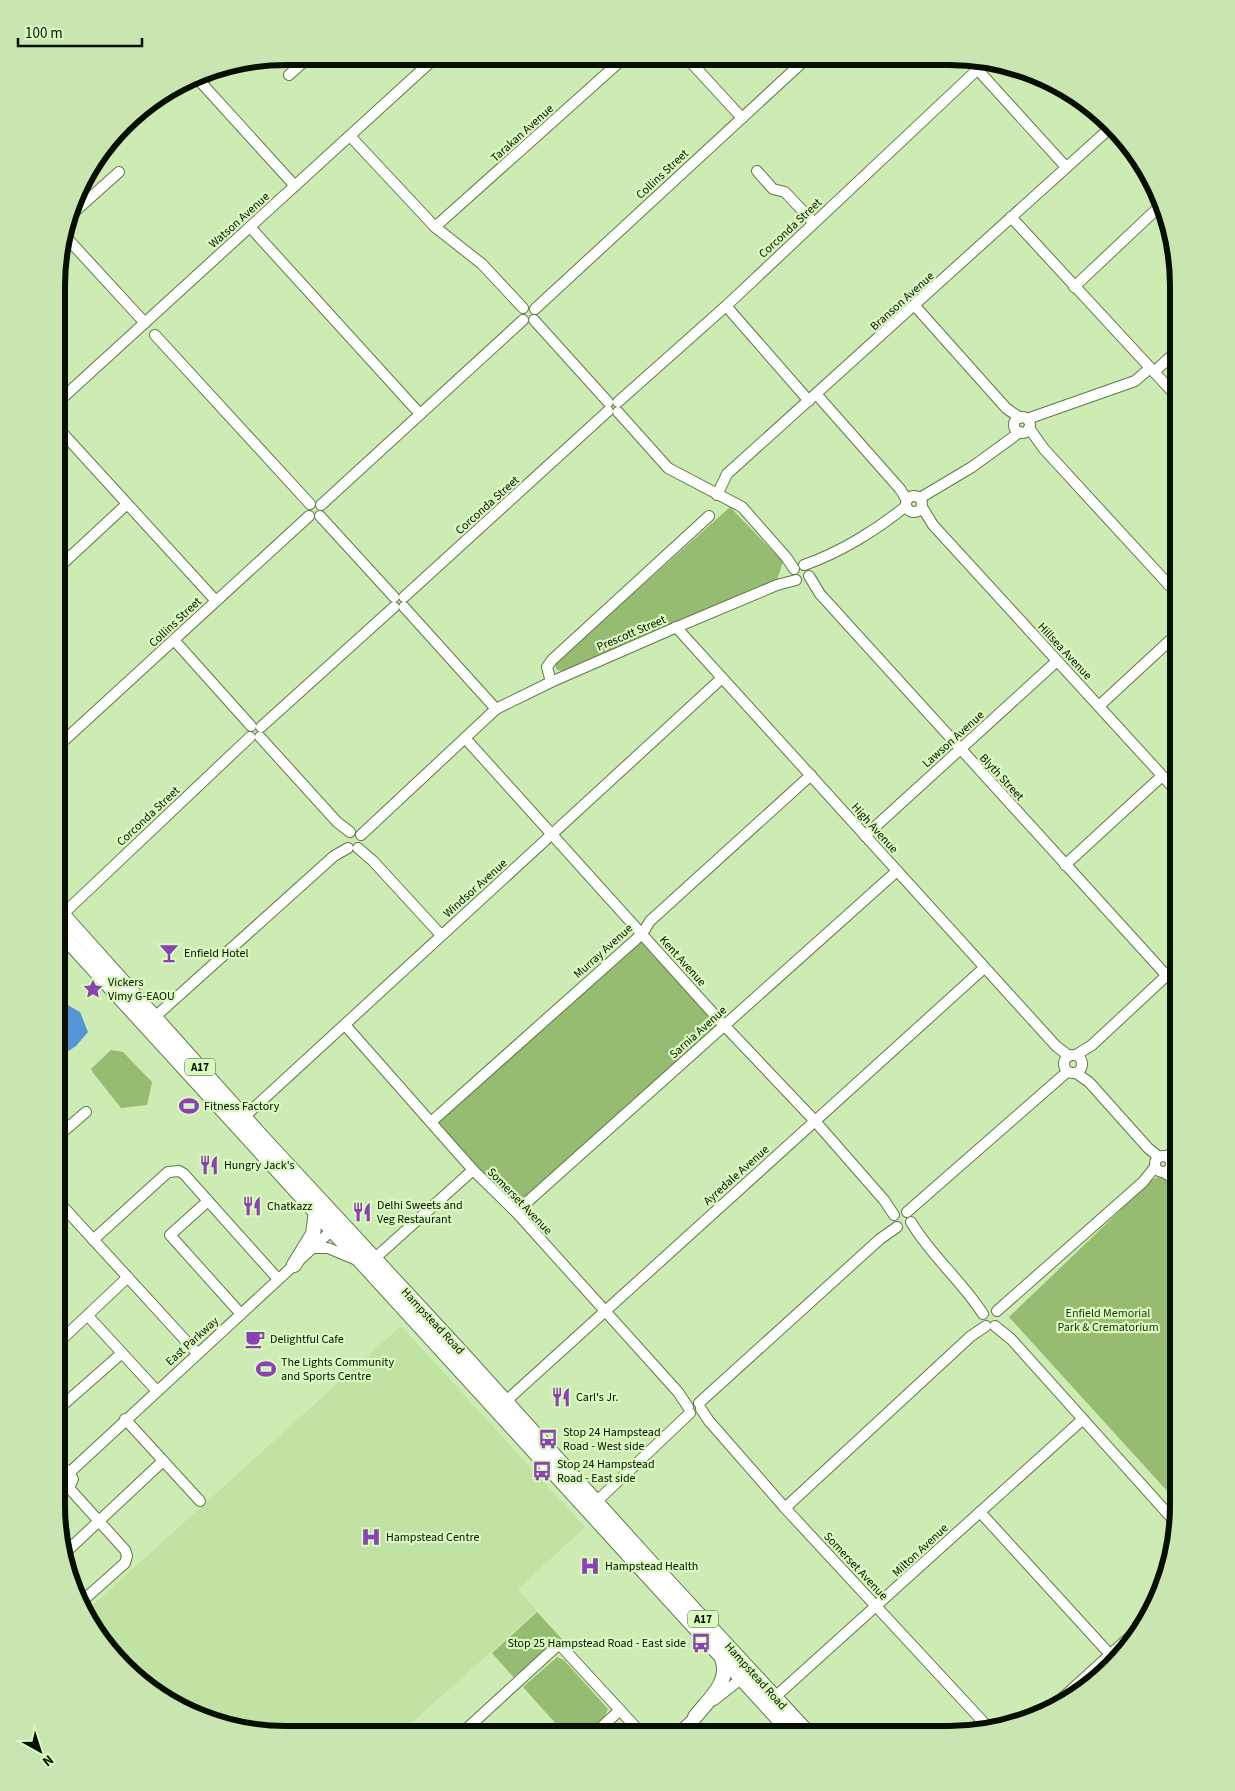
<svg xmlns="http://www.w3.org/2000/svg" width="1235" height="1791" viewBox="0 0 1235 1791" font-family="'Source Sans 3',sans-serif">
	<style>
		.built { fill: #c0e2a2 }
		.green { fill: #96bc72 }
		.water { fill: #5595d7 }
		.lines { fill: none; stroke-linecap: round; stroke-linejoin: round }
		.minor-casing { stroke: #5f7a46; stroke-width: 12 }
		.highway-casing { stroke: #5f7a46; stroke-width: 16 }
		.minor { stroke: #fff; stroke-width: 10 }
		.highway { stroke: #fff; stroke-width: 14 }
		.labels { text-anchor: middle; stroke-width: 4.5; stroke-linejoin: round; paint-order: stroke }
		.shield { fill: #daf9bf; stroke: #465539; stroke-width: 1 }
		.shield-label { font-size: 11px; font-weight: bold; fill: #060f00 }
		.street-label { font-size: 12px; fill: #060f00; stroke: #daf9bf }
		.poi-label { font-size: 12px; fill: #060f00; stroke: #daf9bf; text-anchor: start }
		.park-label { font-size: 12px; fill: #1f2f0d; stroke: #daf9bf }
		.rim { fill: none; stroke: #060f00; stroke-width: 6 }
	</style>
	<rect width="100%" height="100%" fill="#cdecb3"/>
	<path class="built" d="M401 1326 585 1527 518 1589 537 1611 400 1733H256L158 1696 113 1656 84 1613Z"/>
	<g class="green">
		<path d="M730 507 783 562 777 580 563 671 557 670 555 665 559 660Z"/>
		<path d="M642 934 724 1025 516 1212 431 1122Z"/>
		<path d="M111 1050 123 1052 152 1082 147 1105 121 1108 94 1074 91 1069Z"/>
		<path d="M1178 1159V1503L1009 1317 1152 1180 1172 1170Z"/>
		<path d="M537 1612 562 1639 516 1680 492 1653Z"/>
		<path d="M557 1657 564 1660 608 1709 605 1716 586 1734H565L523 1687Z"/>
	</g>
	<path class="water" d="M66 1004 80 1012 88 1032 76 1046 57 1059V1009Z"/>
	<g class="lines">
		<defs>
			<g id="minor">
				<path d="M686 57 742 118"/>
				<path d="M967 58 1066 167"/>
				<path d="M289 75 310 56"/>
				<path d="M196 77 295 186"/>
				<path d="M201 82 218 68"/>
				<path d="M350 136 435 227 482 264 523 308"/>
				<path d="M757 171 773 189 785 192 814 223"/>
				<path d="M72 214 119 172"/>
				<path d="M1011 217 1179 399"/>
				<path d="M250 227 420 414"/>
				<path d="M435 227 625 57"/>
				<path d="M65 236 145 323"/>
				<path d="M1074 287 1160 206"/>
				<path d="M726 306 809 401"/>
				<path d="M915 306 1006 408 1020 418"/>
				<path d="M535 309 807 58"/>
				<path d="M534 320 608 402"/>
				<path d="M155 335 310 504"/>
				<path d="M1154 372 1179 349"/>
				<path d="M817 395 900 489 907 500"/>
				<path d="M58 402 436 57"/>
				<path d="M618 402 726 306 977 70"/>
				<path d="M618 412 668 468 742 507 786 557 794 569"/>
				<circle cx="1022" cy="425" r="8"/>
				<path d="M1027 419 1135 381 1150 368"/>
				<path d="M58 428 216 601"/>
				<path d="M1029 428 1044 449 1179 596"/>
				<path d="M717 495 727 474 1109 129"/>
				<circle cx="914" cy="504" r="8"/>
				<path d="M920 498 972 467 1020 432"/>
				<path d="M321 505 523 320"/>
				<path d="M922 507 933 525 1179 794"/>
				<path d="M320 516 394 597"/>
				<path d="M804 565C839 553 877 530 906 506"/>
				<path d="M58 568 127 504"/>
				<path d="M809 576 820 594 1167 976"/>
				<path d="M404 597 608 411"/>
				<path d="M404 607 496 709"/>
				<path d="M676 627 1056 1046 1069 1056"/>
				<path d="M174 640 251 726"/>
				<path d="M551 682 547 667 552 660 709 516"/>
				<path d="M1099 706 1179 632"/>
				<path d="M261 727 394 607"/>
				<path d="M260 737 337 822 350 832"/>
				<path d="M465 738 721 1022 814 1120 884 1200 894 1215"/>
				<path d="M57 747 309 516"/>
				<path d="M361 835 496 709 551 682 670 630 777 585 796 580"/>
				<path d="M865 836 1057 661"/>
				<path d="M358 848 373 861 441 935"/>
				<path d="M1065 865 1162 776"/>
				<path d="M63 914 250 737"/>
				<path d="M156 1016 334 856 348 848"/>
				<path d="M345 1025 473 1170 516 1212 678 1392 688 1407"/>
				<circle cx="1073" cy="1064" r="9"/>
				<path d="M1076 1055 1092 1045 1178 965"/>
				<path d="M1076 1073 1089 1082 1148 1148 1159 1157"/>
				<path d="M244 1117 722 678"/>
				<path d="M431 1122 642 934 650 921 811 775"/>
				<path d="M57 1137 86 1112"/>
				<circle cx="1163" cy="1164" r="8"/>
				<path d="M1166 1157 1178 1148"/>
				<path d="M1165 1173 1178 1181"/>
				<path d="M57 1200 197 1353"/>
				<path d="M208 1201 170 1235 240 1313"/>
				<path d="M516 1212 897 871"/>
				<path d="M907 1212 1067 1072"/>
				<path d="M911 1222C931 1256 962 1281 983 1314"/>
				<path d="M93 1240 168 1172 179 1171 184 1174 278 1279"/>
				<path d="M313 1248H328L359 1261"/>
				<path d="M374 1259 473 1170"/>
				<path d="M57 1277V1273"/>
				<path d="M997 1311 1143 1182 1155 1167"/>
				<path d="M88 1316 156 1390"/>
				<path d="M995 1326 1011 1339 1177 1524"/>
				<path d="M57 1344 128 1277"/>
				<path d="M506 1401 984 968"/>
				<path d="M699 1403 880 1239 897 1227"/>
				<path d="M701 1409 709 1421 785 1508 987 1726"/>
				<path d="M56 1411 122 1353"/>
				<path d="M125 1419 200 1501"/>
				<path d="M70 1472 332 1230 333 1224"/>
				<path d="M69 1488 125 1550 127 1556 125 1563 79 1604"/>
				<path d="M56 1490 62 1491 69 1488 73 1479 67 1470H56"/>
				<path d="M596 1502 690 1413"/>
				<path d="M785 1508 971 1336 986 1326"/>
				<path d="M980 1512 1116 1661"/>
				<path d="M67 1551 163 1461"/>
				<path d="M775 1697 1082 1420"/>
				<path d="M714 1700 746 1675"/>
				<path d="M1047 1712 1145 1623"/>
				<path d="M462 1733 558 1645H560L642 1734"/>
				<path d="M594 1734 620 1710"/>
				<path d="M676 1734 700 1713"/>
			</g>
			<g id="highway">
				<path d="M57 908 262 1137 462 1353 655 1567 809 1734"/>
				<path d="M57 929 792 1734"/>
				<path d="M294 1265 313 1234 316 1211"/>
				<path d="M695 1717C709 1699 731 1682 722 1658"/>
			</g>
		</defs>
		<use href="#minor" class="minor-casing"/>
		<use href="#highway" class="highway-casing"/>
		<use href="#minor" class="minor"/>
		<use href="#highway" class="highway"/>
	</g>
	<defs>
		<symbol id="bar-bare" viewBox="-9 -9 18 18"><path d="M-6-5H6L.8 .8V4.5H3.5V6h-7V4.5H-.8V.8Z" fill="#8941b3" stroke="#daf9bf" stroke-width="2.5" paint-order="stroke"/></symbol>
		<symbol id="sight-bare" viewBox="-9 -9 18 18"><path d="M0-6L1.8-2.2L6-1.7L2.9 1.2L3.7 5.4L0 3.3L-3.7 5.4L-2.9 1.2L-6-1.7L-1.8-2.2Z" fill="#8941b3" stroke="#daf9bf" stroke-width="2.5" paint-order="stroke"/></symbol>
		<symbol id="stadium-bare" viewBox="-9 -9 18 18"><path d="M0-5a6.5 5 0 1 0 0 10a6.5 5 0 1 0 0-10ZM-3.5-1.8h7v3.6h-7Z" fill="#8941b3" stroke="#daf9bf" stroke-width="2.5" paint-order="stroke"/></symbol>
		<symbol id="restaurant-bare" viewBox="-9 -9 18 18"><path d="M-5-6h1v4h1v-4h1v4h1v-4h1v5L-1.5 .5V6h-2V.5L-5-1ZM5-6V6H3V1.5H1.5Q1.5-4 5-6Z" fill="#8941b3" stroke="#daf9bf" stroke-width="2.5" paint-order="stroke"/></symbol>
		<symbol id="cafe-bare" viewBox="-9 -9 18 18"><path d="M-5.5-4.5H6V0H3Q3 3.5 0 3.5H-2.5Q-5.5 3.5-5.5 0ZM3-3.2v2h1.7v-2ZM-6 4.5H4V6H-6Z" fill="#8941b3" stroke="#daf9bf" stroke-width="2.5" paint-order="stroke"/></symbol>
		<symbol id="bus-bare" viewBox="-9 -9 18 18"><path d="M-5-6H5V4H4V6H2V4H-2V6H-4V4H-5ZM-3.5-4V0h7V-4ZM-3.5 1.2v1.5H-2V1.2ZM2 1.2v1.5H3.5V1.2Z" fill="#8941b3" stroke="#daf9bf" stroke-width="2.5" paint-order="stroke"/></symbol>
		<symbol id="hospital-bare" viewBox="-9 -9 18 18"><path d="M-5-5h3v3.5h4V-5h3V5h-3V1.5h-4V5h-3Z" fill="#8941b3" stroke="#daf9bf" stroke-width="2.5" paint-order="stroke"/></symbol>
	</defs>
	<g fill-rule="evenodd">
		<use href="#bar-bare" x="155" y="939" width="28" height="28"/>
		<use href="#sight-bare" x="79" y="975" width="28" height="28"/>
		<use href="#stadium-bare" x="175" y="1092" width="28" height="28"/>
		<use href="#restaurant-bare" x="195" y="1151" width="28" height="28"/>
		<use href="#restaurant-bare" x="238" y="1192" width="28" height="28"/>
		<use href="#restaurant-bare" x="348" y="1198" width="28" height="28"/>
		<use href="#cafe-bare" x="241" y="1325" width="28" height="28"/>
		<use href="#stadium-bare" x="252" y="1355" width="28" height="28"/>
		<use href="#restaurant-bare" x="547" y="1383" width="28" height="28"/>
		<use href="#bus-bare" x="534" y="1425" width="28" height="28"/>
		<use href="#bus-bare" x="528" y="1457" width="28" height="28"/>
		<use href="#hospital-bare" x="357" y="1523" width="28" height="28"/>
		<use href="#hospital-bare" x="576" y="1552" width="28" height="28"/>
		<use href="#bus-bare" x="687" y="1629" width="28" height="28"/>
	</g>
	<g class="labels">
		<g class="shield">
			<rect x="185" y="1058.5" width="30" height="17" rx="4"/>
			<rect x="688" y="1610.5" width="30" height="17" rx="4"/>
		</g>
		<g class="shield-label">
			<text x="200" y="1071">A17</text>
			<text x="703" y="1623">A17</text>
		</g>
		<g class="street-label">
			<text transform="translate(522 133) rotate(-42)" y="4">Tarakan Avenue</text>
			<text transform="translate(662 174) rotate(-43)" y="4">Collins Street</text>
			<text transform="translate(239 220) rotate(-42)" y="4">Watson Avenue</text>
			<text transform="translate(790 228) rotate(-43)" y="4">Corconda Street</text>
			<text transform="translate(902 301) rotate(-42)" y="4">Branson Avenue</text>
			<text transform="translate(487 505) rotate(-42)" y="4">Corconda Street</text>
			<text transform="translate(175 622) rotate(-43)" y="4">Collins Street</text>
			<text transform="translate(631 633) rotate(-23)" y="4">Prescott Street</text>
			<text transform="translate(1065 651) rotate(47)" y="4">Hillsea Avenue</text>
			<text transform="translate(953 739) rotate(-42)" y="4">Lawson Avenue</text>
			<text transform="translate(1002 777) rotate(47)" y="4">Blyth Street</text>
			<text transform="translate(148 816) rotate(-43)" y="4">Corconda Street</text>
			<text transform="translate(875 828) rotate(48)" y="4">High Avenue</text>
			<text transform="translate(475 888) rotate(-42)" y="4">Windsor Avenue</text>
			<text transform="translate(603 951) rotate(-42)" y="4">Murray Avenue</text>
			<text transform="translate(683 961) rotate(48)" y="4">Kent Avenue</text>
			<text transform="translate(698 1032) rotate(-42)" y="4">Sarnia Avenue</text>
			<text transform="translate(736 1175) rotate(-42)" y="4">Ayredale Avenue</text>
			<text transform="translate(520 1201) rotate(46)" y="4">Somerset Avenue</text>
			<text transform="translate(433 1321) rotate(47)" y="4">Hampstead Road</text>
			<text transform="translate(192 1341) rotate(-42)" y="4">East Parkway</text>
			<text transform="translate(920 1550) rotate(-43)" y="4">Milton Avenue</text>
			<text transform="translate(856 1566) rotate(47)" y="4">Somerset Avenue</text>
			<text transform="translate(756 1676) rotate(48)" y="4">Hampstead Road</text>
		</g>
		<g class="poi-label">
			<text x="184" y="957">Enfield Hotel</text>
			<text x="108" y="986">Vickers<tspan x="108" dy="14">Vimy G-EAOU</tspan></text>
			<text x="204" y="1110">Fitness Factory</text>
			<text x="224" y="1169">Hungry Jack's</text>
			<text x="377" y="1209">Delhi Sweets and<tspan x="377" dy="14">Veg Restaurant</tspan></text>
			<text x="267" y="1210">Chatkazz</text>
			<text x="270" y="1343">Delightful Cafe</text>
			<text x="281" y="1366">The Lights Community<tspan x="281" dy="14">and Sports Centre</tspan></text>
			<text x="576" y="1401">Carl's Jr.</text>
			<text x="563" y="1436">Stop 24 Hampstead<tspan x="563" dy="14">Road - West side</tspan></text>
			<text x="557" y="1468">Stop 24 Hampstead<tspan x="557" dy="14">Road - East side</tspan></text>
			<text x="386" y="1541">Hampstead Centre</text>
			<text x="605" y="1570">Hampstead Health</text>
			<text x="686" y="1647" text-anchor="end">Stop 25 Hampstead Road - East side</text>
		</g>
		<g class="park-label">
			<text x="1108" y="1317">Enfield Memorial<tspan x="1108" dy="14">Park &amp; Crematorium</tspan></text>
		</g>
	</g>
	<path d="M0 0H1235V1791H0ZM286 65H949A221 221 0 0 1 1170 286V1505A221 221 0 0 1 949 1726H286A221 221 0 0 1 65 1505V286A221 221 0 0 1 286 65Z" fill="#c9e6b0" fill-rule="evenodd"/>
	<path class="rim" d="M286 65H949A221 221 0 0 1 1170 286V1505A221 221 0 0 1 949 1726H286A221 221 0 0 1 65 1505V286A221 221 0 0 1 286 65Z"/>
	<g transform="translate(40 1751) rotate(141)" stroke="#daf9bf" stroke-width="4" paint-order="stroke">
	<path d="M0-4L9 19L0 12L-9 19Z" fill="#060f00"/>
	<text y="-8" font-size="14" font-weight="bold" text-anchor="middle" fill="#060f00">N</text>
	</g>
	<path d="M18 38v8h124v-8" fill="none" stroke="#060f00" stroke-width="2.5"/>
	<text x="25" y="38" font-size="15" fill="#060f00" stroke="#daf9bf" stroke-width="4" paint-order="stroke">100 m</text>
</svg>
